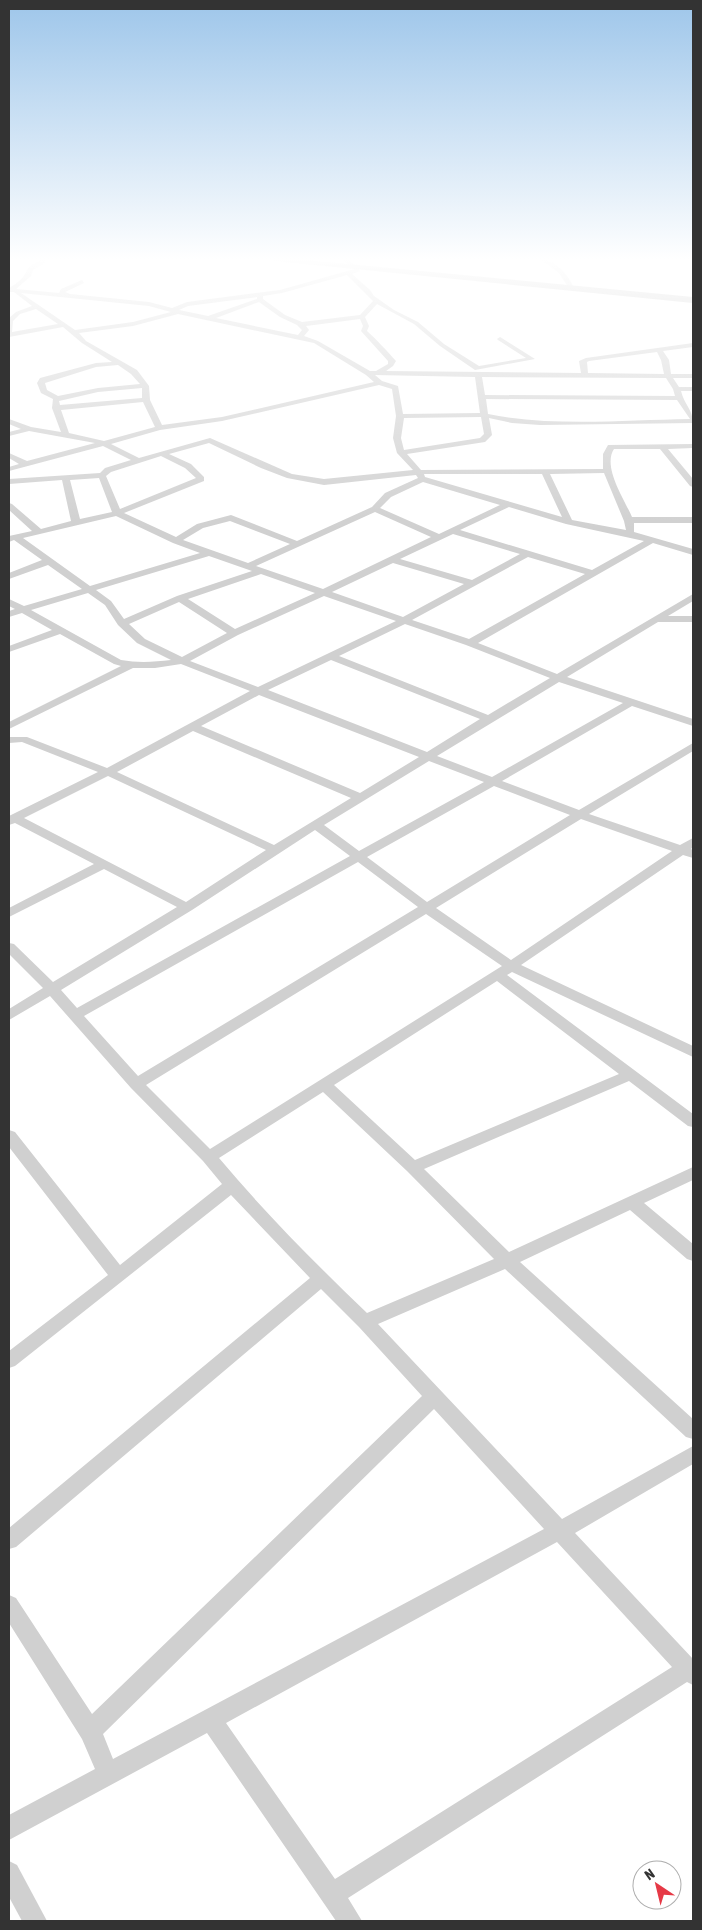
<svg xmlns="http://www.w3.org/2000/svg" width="702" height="1930" viewBox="0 0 702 1930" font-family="'Asap Condensed',sans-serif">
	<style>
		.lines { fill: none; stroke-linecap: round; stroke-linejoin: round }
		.minor { fill: #d0d0d0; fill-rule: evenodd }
		.secondary { fill: #bdbdbd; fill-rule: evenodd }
	</style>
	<rect width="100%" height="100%" fill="#fff"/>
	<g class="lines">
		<g class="minor">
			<path d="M41 259H47L43 264 33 270 31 276 16 289 59 293 61 289 82 280 84 283 65 292 70 294 149 302 172 308 187 302 280 290 358 268 360 271 352 274 370 290 374 296 394 310 418 322 444 344 479 366 526 358 498 340 497 339 500 337 535 359 475 370 440 346 414 324 377 304 365 317 369 326 367 331C378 341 386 350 396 361L393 366 386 371 581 373 579 361 586 358 693 343V347L663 351 669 360 671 374H693V378H673L679 387H693V391H681C684 404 693 410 693 423L540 425 512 423 489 418 492 435 485 442 407 454 421 470 603 469V454L608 445 693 444V448L668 449 693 479V487L690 486 660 449H614C602 467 625 500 632 517H693V523H634V532L693 549V555L653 543 478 643 557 674 693 594V601L668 616H693V622H658L567 677 693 719V726L632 706 502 781 579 810 693 743V751L589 814 680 845 693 838V847L691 849 693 850V858L683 855 521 965 693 1046V1057L512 972 507 975 693 1114V1127L688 1126 629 1081 424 1169 509 1252 693 1167V1180L644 1203 693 1244V1261L687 1259 630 1210 520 1262 693 1419V1439L686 1437 505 1269 378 1324 562 1519 693 1446V1464L575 1533 693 1659V1685L687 1682 348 1898 362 1921H336L207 1733 9 1840V1815L95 1769 82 1739 9 1623V1595L16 1598 92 1714 422 1396 359 1327 321 1289 16 1547 9 1549V1528L310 1278 231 1195 15 1366 9 1368V1351L108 1275 9 1147V1130L15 1132 120 1265 222 1184 203 1161 131 1088 50 996 9 1020V1009L43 988 9 954V943L14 944 53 982 177 907 104 869 9 917V908L94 864 15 823 9 825V816L98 772 22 742 9 743V737H27L107 768 250 691 181 664 155 668H133L9 729V722L121 666 114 664 60 634 9 652V646L52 630 22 613 9 617V611L15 609 9 606V599L24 606 82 589 48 565 9 579V573L42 560 14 540 9 542V536L32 531 9 510V503L12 504 41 529 71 521 62 480 9 484V479L100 473 105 468 131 460 103 446 9 471V467L19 464 9 458V453L27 461 95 443 29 431 9 436V432L21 429 9 424V419L31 427 61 432 52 408 53 399 41 393 37 383 40 378 96 363 112 362 82 343 63 327 9 337V318L16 312 32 306 14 292H9V288C18 283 24 278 28 268ZM347 275 373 301 360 315 302 322 285 315 263 299V296L282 293ZM21 293 149 306 171 312 133 322 75 330ZM257 297V299L208 316 179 310 188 306ZM259 302 280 317 297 325 302 330 298 335 216 318ZM36 309 58 324 12 332 13 321 20 314ZM178 314 314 343 366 375 374 382 222 417 162 425 150 400 149 386 137 370 86 341 79 333 133 326ZM360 319 363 326 361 331 388 361V364L376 371H370L318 341 304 336 309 330 306 326ZM657 352 661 360 664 374 588 373 587 362 589 361ZM118 365 131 374 140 384 98 388 58 396 47 390 45 383 96 367ZM375 375 475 377 480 413 403 414 398 386 382 381ZM482 377 666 378 673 389 675 396 485 395ZM379 385 392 389 396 416 393 438 397 453 413 470 324 479 292 474 210 438 139 458 111 444 160 430 222 421ZM142 388V398L60 405 59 401 98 392ZM486 399 677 400 690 419C625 420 551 427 488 414ZM143 402 155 427 104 441 69 433 61 410ZM481 417 484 434 480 438 404 450 401 438 404 418ZM209 443 261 468 287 478 324 485 416 475 418 478 385 493 372 507 297 541 231 515 197 524 176 537 124 513 204 481V477L191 464 169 454ZM161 456 185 468 196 478 120 509 106 476 111 472ZM604 473 624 521 626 530 572 520 550 474ZM424 474H542L562 517 425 477ZM99 478 112 512 80 519 70 480ZM423 482 500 505 439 534 380 508 391 497ZM509 507 566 524 644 541 592 570 460 530ZM375 512 431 537 323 589 256 566ZM116 516 173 543 200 553 90 586 23 538ZM230 521 290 544 248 563 183 540 203 528ZM453 534 520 554 472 580 400 559ZM209 556 252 571 177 596 124 619 111 601 96 590ZM528 557 585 574 469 639 412 620ZM393 563 464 584 403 617 332 592ZM261 574 315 593 235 629 188 599ZM88 593 105 605 118 625 137 643 171 660C154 662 138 663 121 660L31 610ZM324 596 396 621 258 687 190 661 238 635ZM179 602 227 633 182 657 145 639 129 624ZM405 624 466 645 550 678 488 715 339 656ZM331 660 480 719 427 752 268 690ZM559 682 623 703 492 777 437 756ZM259 695 419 757 360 793 201 726ZM193 731 351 798 274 845 117 772ZM429 761 484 782 359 851 324 825ZM108 776 266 850 186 902 24 818ZM494 786 570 815 427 902 367 857ZM581 819 672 851 511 960 436 908ZM315 830 350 856 77 1008 61 990 192 910ZM358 862 418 907 138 1076 84 1016ZM426 914 502 966 210 1149 146 1085ZM497 981 619 1074 415 1160 334 1085ZM323 1092 407 1171 494 1259 367 1313C316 1264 265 1213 219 1158ZM434 1409 544 1529 113 1759 103 1734ZM557 1542 672 1667 335 1879 226 1723Z"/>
			<path d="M341 259H347L357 266 352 267Z"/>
			<path d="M540 259C554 258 572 278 574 290H570L559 273Z"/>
			<path d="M9 1861 17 1865 47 1921H22L9 1897Z"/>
		</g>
		<path class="secondary" d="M271 259H296L693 297V303L275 261Z"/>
	</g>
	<linearGradient id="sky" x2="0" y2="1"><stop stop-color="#9ec6ea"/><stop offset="0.49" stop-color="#fff"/><stop offset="1" stop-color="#fff" stop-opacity="0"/></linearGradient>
	<rect width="702" height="529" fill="url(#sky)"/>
	<rect width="702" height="1930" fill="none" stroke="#333333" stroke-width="20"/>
	<g transform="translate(657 1885) rotate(325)"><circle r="24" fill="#ffffff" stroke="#adadad"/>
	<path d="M0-4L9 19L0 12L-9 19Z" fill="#e63946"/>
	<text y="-8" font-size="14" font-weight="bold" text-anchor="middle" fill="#333333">N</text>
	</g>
</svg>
